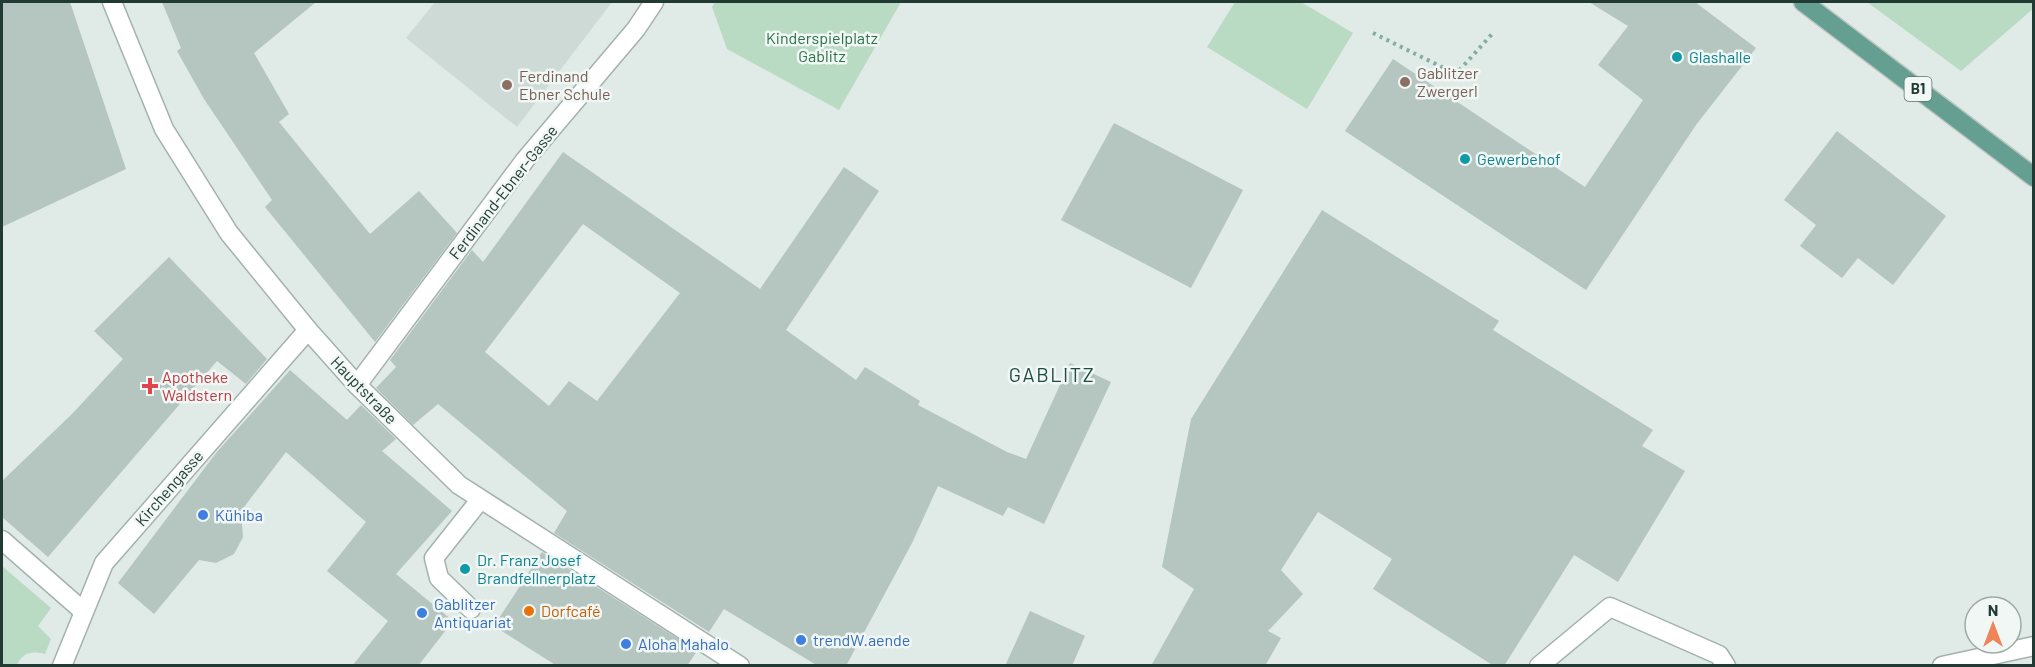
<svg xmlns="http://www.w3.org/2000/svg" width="2035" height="667" viewBox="0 0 2035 667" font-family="Barlow,sans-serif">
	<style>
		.built { fill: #cedad5 }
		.green { fill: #b9dbc3 }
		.building { fill: #b5c5bf; fill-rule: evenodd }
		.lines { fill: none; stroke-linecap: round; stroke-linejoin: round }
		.service-casing { stroke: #a3b2ad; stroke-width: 21 }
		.minor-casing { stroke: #a3b2ad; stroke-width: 21 }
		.primary-casing { stroke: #bcc4c2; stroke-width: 21 }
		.path { stroke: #81aea1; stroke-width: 4; stroke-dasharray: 3 4.5; stroke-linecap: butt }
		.service { stroke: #fff; stroke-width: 18 }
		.minor { stroke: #fff; stroke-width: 18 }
		.primary { stroke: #659f92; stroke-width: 18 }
		.culture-dot { fill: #0f9aa8; stroke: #f0f7f4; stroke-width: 2 }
		.education-dot { fill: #8d6e63; stroke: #f0f7f4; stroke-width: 2 }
		.health-dot { fill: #e0444e; stroke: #f0f7f4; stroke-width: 2 }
		.shop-dot { fill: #3f7fe0; stroke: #f0f7f4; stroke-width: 2 }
		.food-dot { fill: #e8710a; stroke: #f0f7f4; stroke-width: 2 }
		.labels { text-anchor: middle; stroke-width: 5; stroke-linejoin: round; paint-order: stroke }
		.shield { fill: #f0f7f4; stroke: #5f736e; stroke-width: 1.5 }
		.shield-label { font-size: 15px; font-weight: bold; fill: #213a34 }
		.park-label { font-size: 16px; fill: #2c7049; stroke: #f0f7f4 }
		.culture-label { font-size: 16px; fill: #0d838f; stroke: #f0f7f4; text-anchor: start }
		.education-label { font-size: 16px; fill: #785e54; stroke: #f0f7f4; text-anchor: start }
		.street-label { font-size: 16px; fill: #213a34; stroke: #f0f7f4 }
		.health-label { font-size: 16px; fill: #be3a42; stroke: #f0f7f4; text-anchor: start }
		.shop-label { font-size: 16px; fill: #366cbe; stroke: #f0f7f4; text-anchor: start }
		.food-label { font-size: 16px; fill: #c56008; stroke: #f0f7f4; text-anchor: start }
		.quarter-label { font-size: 20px; letter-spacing: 1.5px; fill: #1d4c42; stroke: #f0f7f4 }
	</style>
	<rect width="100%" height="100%" fill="#e0eae6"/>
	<path class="built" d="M435 2H612L517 127 406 38Z"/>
	<g class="green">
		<path d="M715 2H901L839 110 727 49 712 7Z"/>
		<path d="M1235 2H1301L1353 33 1307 109 1207 47Z"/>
		<path d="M1867 2H2033L2034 8 1961 71Z"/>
		<path d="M2 566 51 608 38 626 51 639 45 654C32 651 23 652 17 665H2Z"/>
	</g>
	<g class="building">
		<path d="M2 2H70L126 169 2 227Z"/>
		<path d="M162 2H316L254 53 289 114 279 122 370 234 419 191 457 233 375 342 265 207 272 200 204 99 177 51 181 48Z"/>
		<path d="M1589 2H1695L1756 48 1696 125 1586 290 1345 131 1393 59 1585 187 1643 100 1598 65 1628 26Z"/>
		<path d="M1114 123 1243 190 1191 288 1061 220Z"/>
		<path d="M1837 131 1946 216 1893 285 1858 258 1842 278 1800 246 1816 225 1784 200Z"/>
		<path d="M563 152 760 289 844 167 879 191 786 330 856 380 865 367 920 401 918 405 1007 452 1026 459 1070 363 1111 382 1044 524 1008 507 1003 516 938 486 912 543 846 666H818L724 609 709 632 554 533 567 511 438 404 413 425 376 388 396 367 390 360 472 250 483 262ZM583 224 680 293 597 401 569 381 549 406 485 352Z"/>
		<path d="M1322 210 1499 321 1493 330 1653 430 1642 446 1685 471 1618 582 1574 555 1504 666H1494L1373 589 1392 559 1318 512 1281 570 1303 594 1268 631 1281 638 1265 666H1151L1194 589 1162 567 1191 419Z"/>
		<path d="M169 257 267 359 246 384 217 361 48 557 2 517V481L72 414 123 359 94 331Z"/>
		<path d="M290 370 347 420 361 405 396 439 382 451 452 511 396 574 453 621 418 666H352L388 621 327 571 366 522 286 452 241 511 243 537 234 554 216 563 199 560 154 614 118 583 216 453Z"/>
		<path d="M542 552 697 651 687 666H557L494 626Z"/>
		<path d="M1030 611 1085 636 1072 666H1005Z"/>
	</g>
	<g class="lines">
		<defs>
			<g id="service">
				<path d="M2 540 83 611"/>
				<path d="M471 609 439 578 434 558 480 500"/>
				<path d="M1539 666 1610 607 1719 655 1726 666"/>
			</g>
			<g id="minor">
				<path d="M112 2 164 129 229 233 308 330 357 385 459 485 740 666"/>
				<path d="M357 385 525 160 636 29 654 2"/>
				<path d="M62 666 104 563 308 330"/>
				<path d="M1942 666 2034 646"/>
			</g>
			<path id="primary" d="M1803 2 2034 177"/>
		</defs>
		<use href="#service" class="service-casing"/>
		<use href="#minor" class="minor-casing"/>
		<use href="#primary" class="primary-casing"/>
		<path class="path" d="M1373 33 1456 74 1493 33"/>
		<use href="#service" class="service"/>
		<use href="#minor" class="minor"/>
		<use href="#primary" class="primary"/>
	</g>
	<g class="culture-dot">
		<circle cx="1677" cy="57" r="6"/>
		<circle cx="1465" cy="159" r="6"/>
		<circle cx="465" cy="569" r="6"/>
	</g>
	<g class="education-dot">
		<circle cx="1405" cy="82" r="6"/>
		<circle cx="507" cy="85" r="6"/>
	</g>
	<path class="health-dot" d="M147 377h6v6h6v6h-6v6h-6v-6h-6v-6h6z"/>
	<g class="shop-dot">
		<circle cx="203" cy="515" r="6"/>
		<circle cx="422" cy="613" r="6"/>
		<circle cx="801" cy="640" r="6"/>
		<circle cx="626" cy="644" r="6"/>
	</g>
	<circle class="food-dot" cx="529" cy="611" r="6"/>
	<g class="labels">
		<rect class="shield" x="1904.5" y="77" width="27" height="24" rx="4.5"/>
		<g class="shield-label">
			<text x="1918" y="94">B1</text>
		</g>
		<g class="park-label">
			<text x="822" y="44">Kinderspielplatz<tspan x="822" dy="18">Gablitz</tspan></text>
		</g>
		<g class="culture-label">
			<text x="1689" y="63">Glashalle</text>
			<text x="1477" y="165">Gewerbehof</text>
			<text x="477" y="566">Dr. Franz Josef<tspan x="477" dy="18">Brandfellnerplatz</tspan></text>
		</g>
		<g class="education-label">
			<text x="1417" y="79">Gablitzer<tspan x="1417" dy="18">Zwergerl</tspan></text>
			<text x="519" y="82">Ferdinand<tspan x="519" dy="18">Ebner Schule</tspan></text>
		</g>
		<g class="street-label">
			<text transform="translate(503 192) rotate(-52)" y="6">Ferdinand-Ebner-Gasse</text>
			<text transform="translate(364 390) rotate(46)" y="6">Hauptstraße</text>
			<text transform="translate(169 488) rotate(-49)" y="6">Kirchengasse</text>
		</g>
		<g class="health-label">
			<text x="162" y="383">Apotheke<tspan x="162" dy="18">Waldstern</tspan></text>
		</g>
		<g class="shop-label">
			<text x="215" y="521">Kühiba</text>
			<text x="434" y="610">Gablitzer<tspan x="434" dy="18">Antiquariat</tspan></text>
			<text x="813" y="646">trendW.aende</text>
			<text x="638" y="650">Aloha Mahalo</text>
		</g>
		<g class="food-label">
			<text x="541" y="617">Dorfcafé</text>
		</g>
		<g class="quarter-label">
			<text x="1052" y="382">GABLITZ</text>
		</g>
	</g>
	<rect width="2035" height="667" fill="none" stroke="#213a34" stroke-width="6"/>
	<g transform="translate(1993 625)"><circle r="28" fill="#f0f7f4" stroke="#9daba7" stroke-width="1.5"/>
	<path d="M0-4.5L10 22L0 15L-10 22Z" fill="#ef8459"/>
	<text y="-9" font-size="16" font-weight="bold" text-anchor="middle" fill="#213a34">N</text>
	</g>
</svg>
